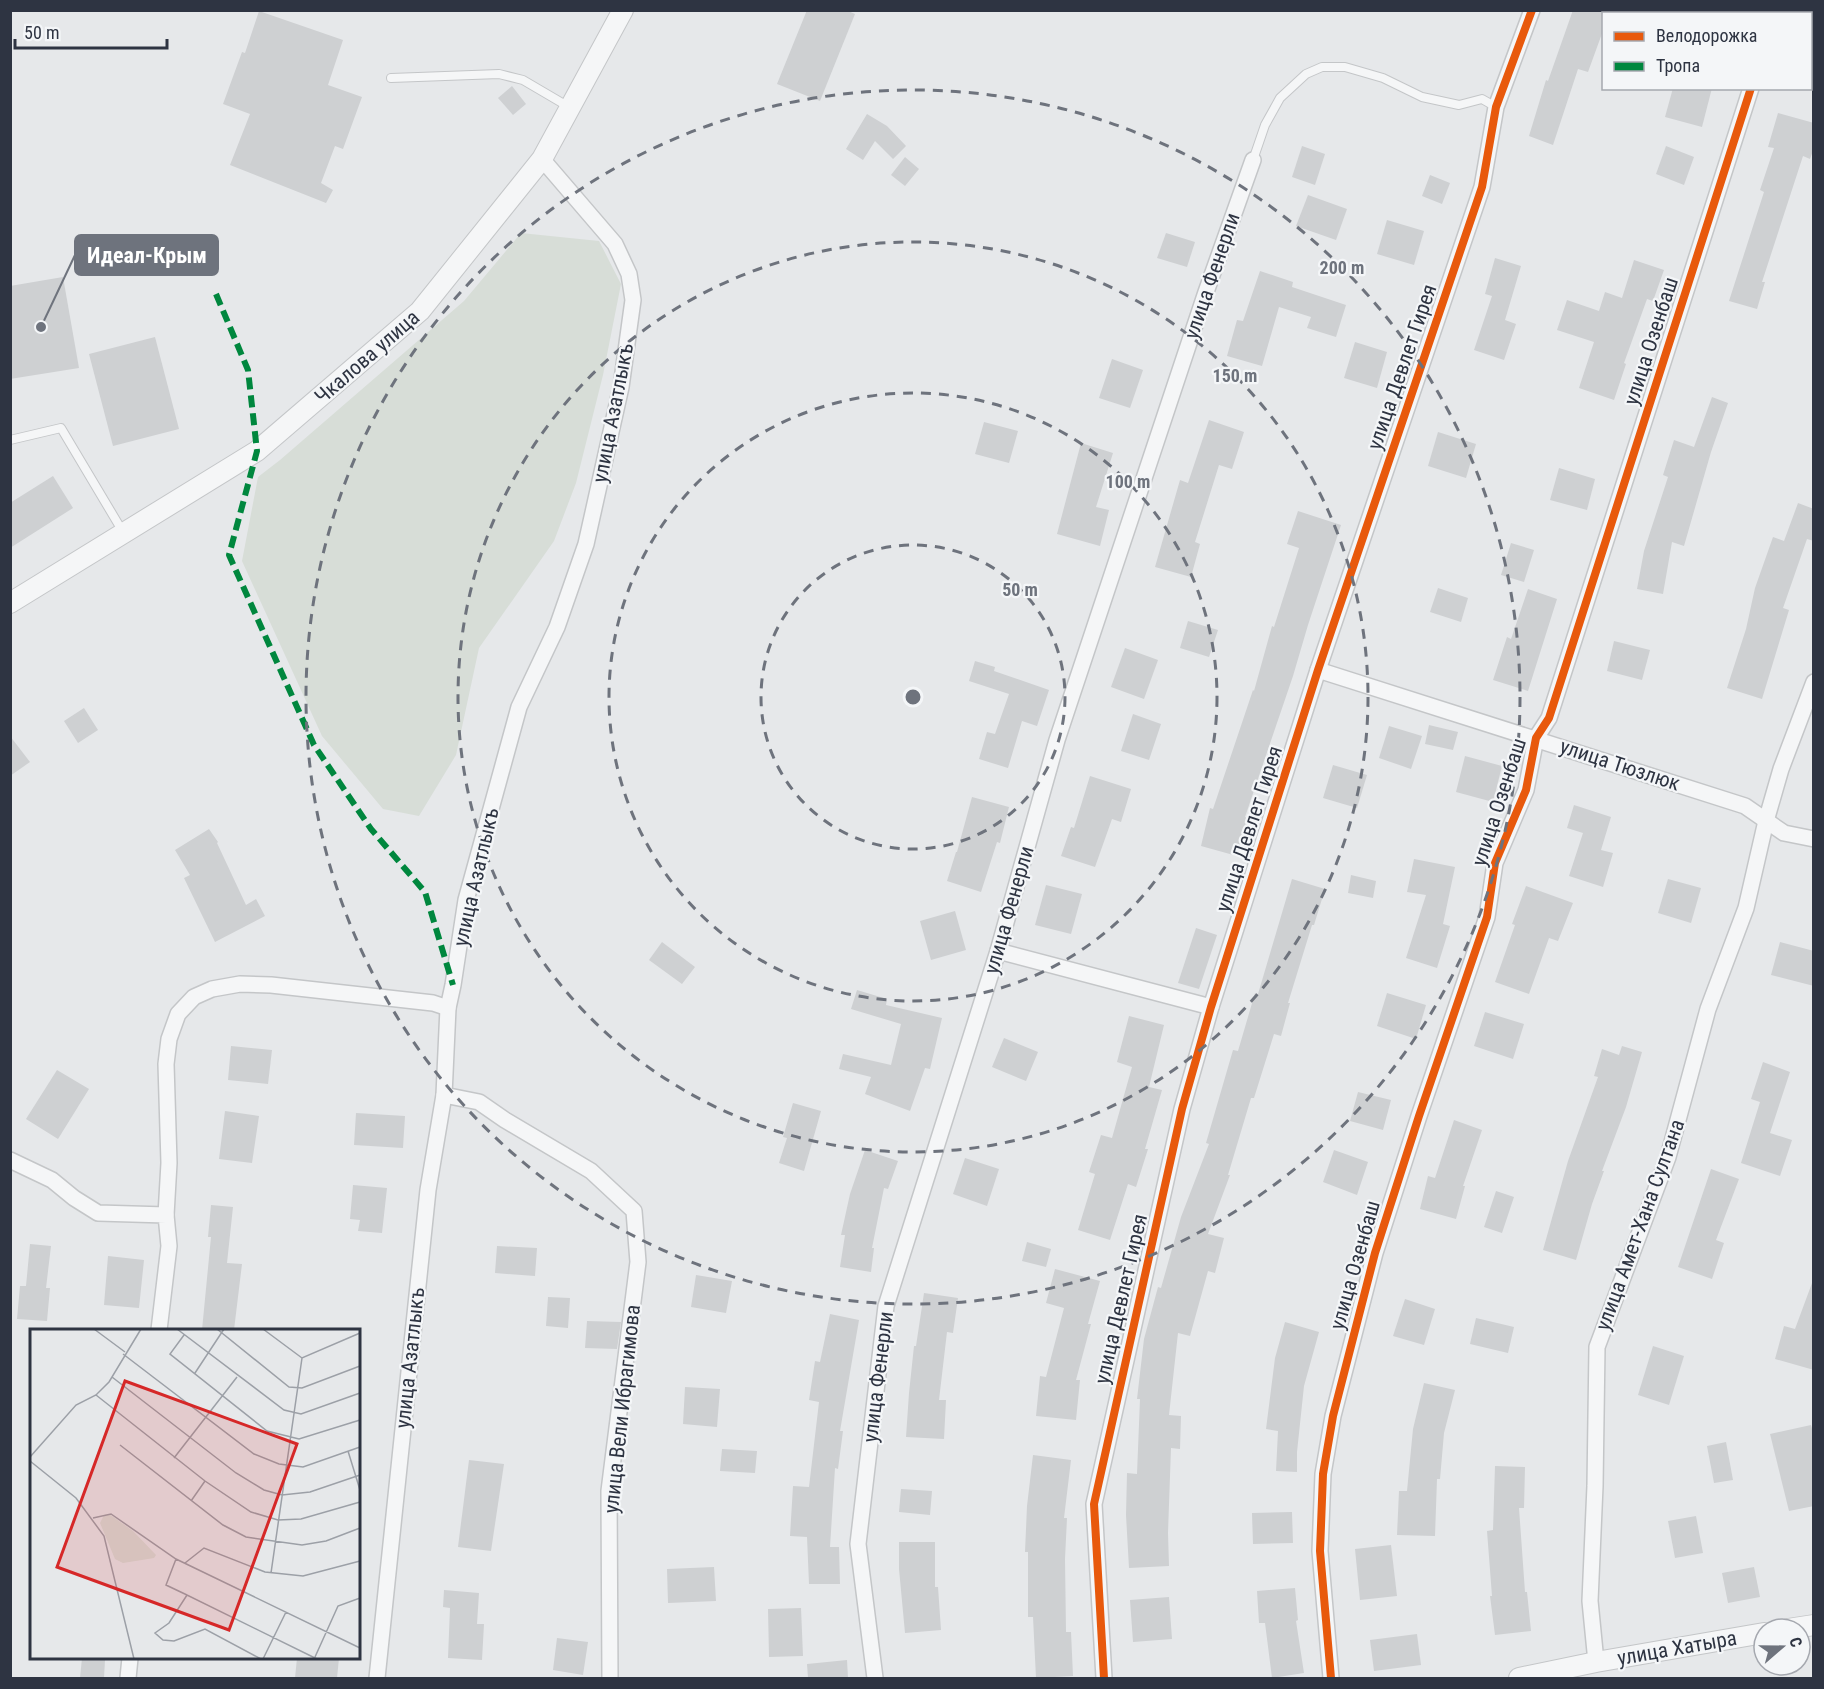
<svg xmlns="http://www.w3.org/2000/svg" width="1824" height="1689" viewBox="0 0 1824 1689" font-family="'Roboto Condensed',sans-serif">
	<style>
		.green { fill: #d7ddd7 }
		.building { fill: #ced0d2 }
		.lines { fill: none; stroke-linecap: round; stroke-linejoin: round }
		.service-casing { stroke: #c4c6c8; stroke-width: 10 }
		.minor-casing { stroke: #c4c6c8; stroke-width: 18 }
		.tertiary-casing { stroke: #c4c6c8; stroke-width: 22 }
		.service { stroke: #f5f6f7; stroke-width: 8 }
		.minor { stroke: #f5f6f7; stroke-width: 15 }
		.tertiary { stroke: #f5f6f7; stroke-width: 20 }
		.quiet { stroke: #00873e; stroke-width: 6; stroke-dasharray: 12 6; stroke-linecap: butt }
		.cycleway-casing { stroke: #f4f6f8; stroke-width: 11 }
		.cycleway { stroke: #e8590c; stroke-width: 8 }
		.ring { fill: none; stroke: #6e737d; stroke-width: 3; stroke-dasharray: 10 8 }
		.labels { text-anchor: middle; stroke-width: 4.5; stroke-linejoin: round; paint-order: stroke }
		.street-label { font-size: 21px; fill: #2e3442; stroke: #f4f6f8 }
		.inset-road { fill: none; stroke: #9ca0a7; stroke-width: 1.5 }
		.view { fill: #d62828; fill-opacity: 0.15; stroke: #d62828; stroke-width: 3 }
		.inset-edge { fill: none; stroke: #2e3442; stroke-width: 3 }
		.centre { fill: #6e737d; stroke: #f4f6f8; stroke-width: 3 }
		.ring-label { font-size: 18px; text-anchor: middle; font-weight: bold; fill: #6e737d; stroke: #f4f6f8; stroke-width: 4.5; stroke-linejoin: round; paint-order: stroke }
		.leader { fill: none; stroke: #6e737d; stroke-width: 2 }
		.callout-dot { fill: #6e737d; stroke: #f4f6f8; stroke-width: 2 }
		.callout { fill: #6e737d; stroke: #6e737d; stroke-width: 2 }
		.callout-label { font-size: 22px; text-anchor: middle; font-weight: bold; fill: #fff }
	</style>
	<rect width="100%" height="100%" fill="#e6e8ea"/>
	<path class="green" d="M521 233 599 241 621 284 603 375 576 483 554 541 479 648 456 755 419 816 383 809 322 736 242 561 258 477 280 460 464 301Z"/>
	<g class="building">
		<path d="M807 10H846L855 14 820 101 777 84Z"/>
		<path d="M1573 10H1609L1608 14H1604V28L1588 72 1578 69 1553 145 1529 136 1546 80 1548 81Z"/>
		<path d="M259 11 343 40 328 85 362 97 343 149 335 146 321 183 333 190 326 203 230 165 250 114 223 104 242 52 245 53Z"/>
		<path d="M512 86 526 104 513 115 498 98Z"/>
		<path d="M1673 88H1712L1702 127 1665 117Z"/>
		<path d="M1778 113 1814 123V148L1810 159 1803 156 1762 282H1765L1757 309 1729 301 1764 192 1760 190 1774 148 1768 147Z"/>
		<path d="M867 114 887 126 906 146 893 159 875 141 863 160 846 149Z"/>
		<path d="M1302 146 1325 154 1315 185 1292 177Z"/>
		<path d="M1666 146 1694 157 1684 185 1656 174Z"/>
		<path d="M905 157 919 169 905 186 891 175Z"/>
		<path d="M1430 175 1450 183 1442 204 1422 196Z"/>
		<path d="M1308 195 1347 209 1336 240 1296 226Z"/>
		<path d="M1387 220 1424 231 1414 265 1377 254Z"/>
		<path d="M1166 233 1195 242 1187 267 1157 258Z"/>
		<path d="M1495 258 1521 266 1505 320 1516 324 1504 360 1474 350 1492 296 1485 294Z"/>
		<path d="M1634 260 1664 270 1653 301 1647 299 1624 363 1626 364 1614 400 1579 388 1594 342 1557 330 1567 300 1599 311 1605 292 1622 298Z"/>
		<path d="M1260 271 1293 282 1292 287 1346 305 1336 337 1307 328 1311 317 1279 307 1262 366 1227 356 1237 320 1243 321Z"/>
		<path d="M63 277 79 368 10 379V286Z"/>
		<path d="M155 337 179 429 113 446 89 354Z"/>
		<path d="M1355 342 1387 352 1377 388 1344 378Z"/>
		<path d="M1112 359 1143 370 1130 408 1099 398Z"/>
		<path d="M1712 397 1728 403 1711 452 1684 546 1672 542 1663 594 1637 589 1644 551 1668 477 1663 475 1674 440 1694 447Z"/>
		<path d="M1209 420 1244 432 1232 469 1219 465 1195 542 1200 544 1191 577 1155 567 1180 480 1188 483Z"/>
		<path d="M984 422 1018 431 1009 463 975 454Z"/>
		<path d="M1438 432 1476 444 1466 478 1428 466Z"/>
		<path d="M1081 443 1113 453 1096 507 1109 510 1100 546 1057 534Z"/>
		<path d="M1559 468 1595 479 1587 510 1550 500Z"/>
		<path d="M53 476 73 508 10 548V503Z"/>
		<path d="M1798 503 1814 509V541L1807 539 1783 608 1789 610 1762 699 1727 688 1746 629 1755 588 1773 537 1784 541Z"/>
		<path d="M1298 511 1341 525 1308 625 1293 676 1245 817 1247 818 1237 856 1201 846 1210 808 1213 809 1253 690 1254 691 1272 626 1274 627 1299 548 1287 544Z"/>
		<path d="M1511 543 1534 550 1524 582 1501 575Z"/>
		<path d="M1438 588 1468 598 1461 622 1430 612Z"/>
		<path d="M1528 589 1557 599 1528 691 1493 680 1507 637 1511 639Z"/>
		<path d="M1188 621 1218 630 1209 657 1180 648Z"/>
		<path d="M1614 641 1650 650 1642 680 1607 671Z"/>
		<path d="M1125 648 1158 660 1144 699 1111 687Z"/>
		<path d="M975 661 995 667 994 671 1049 690 1037 726 1022 721 1008 768 979 759 987 732 995 734 1009 694 969 681Z"/>
		<path d="M84 708 98 730 78 743 64 721Z"/>
		<path d="M1133 714 1161 724 1149 760 1121 751Z"/>
		<path d="M1429 725 1458 732 1453 750 1425 744Z"/>
		<path d="M1389 726 1422 736 1411 769 1379 758Z"/>
		<path d="M10 736 30 762 10 776Z"/>
		<path d="M1465 756 1502 766 1493 802 1456 792Z"/>
		<path d="M1333 765 1367 775 1357 808 1323 798Z"/>
		<path d="M1090 776 1131 789 1121 822 1112 819 1095 867 1061 856 1071 827 1074 828Z"/>
		<path d="M972 797 1009 807 1000 843 997 842 981 892 947 881 956 852H957Z"/>
		<path d="M1574 805 1611 817 1601 850 1613 853 1603 887 1569 876 1583 833 1567 828Z"/>
		<path d="M209 829 218 842 217 843 246 905 256 899 265 916 215 942 184 878 190 875 175 850Z"/>
		<path d="M1414 859 1455 867 1443 924 1450 926 1437 968 1406 958 1426 895 1407 892Z"/>
		<path d="M1351 875 1376 881 1373 898 1348 893Z"/>
		<path d="M1292 879 1325 889 1314 925H1312L1288 1003H1290L1281 1036 1274 1034 1254 1098H1251L1228 1175H1230L1208 1234 1224 1238 1215 1273 1208 1271 1190 1336 1178 1333 1169 1415 1181 1416 1180 1449 1171 1448 1168 1533 1169 1566 1129 1568 1126 1515 1127 1473 1137 1474 1140 1399H1137L1144 1339 1158 1287 1161 1288 1181 1217 1209 1144 1206 1143 1233 1050 1238 1051 1255 993 1258 994Z"/>
		<path d="M1668 879 1701 888 1691 923 1658 913Z"/>
		<path d="M1046 885 1082 894 1071 934 1035 925Z"/>
		<path d="M1526 886 1573 903 1558 941 1549 938 1529 994 1495 982 1515 925 1512 924Z"/>
		<path d="M955 911 966 950 931 960 920 921Z"/>
		<path d="M1196 928 1217 935 1199 989 1178 983Z"/>
		<path d="M662 942 695 967 682 984 649 960Z"/>
		<path d="M1780 942 1814 951V986L1771 975Z"/>
		<path d="M857 990 887 999 886 1005 942 1018 930 1069 925 1068 910 1111 865 1094 871 1077 839 1069 843 1054 891 1065 901 1024 851 1009Z"/>
		<path d="M1387 993 1426 1005 1416 1039 1377 1026Z"/>
		<path d="M1485 1012 1524 1024 1513 1059 1474 1046Z"/>
		<path d="M1129 1016 1164 1025 1149 1087 1162 1090 1145 1149H1148L1136 1187 1128 1184 1110 1240 1078 1230 1095 1174 1089 1172 1101 1135 1112 1138 1132 1067 1117 1062Z"/>
		<path d="M1004 1038 1038 1052 1026 1081 992 1067Z"/>
		<path d="M231 1046 272 1050 268 1084 228 1080Z"/>
		<path d="M1622 1046 1642 1052 1626 1107 1602 1171H1604L1592 1204 1576 1260 1543 1250 1568 1161 1598 1077 1594 1076 1602 1049 1619 1055Z"/>
		<path d="M1763 1062 1790 1072 1770 1133 1792 1140 1780 1176 1741 1163 1760 1102 1751 1099Z"/>
		<path d="M57 1070 89 1089 58 1139 26 1119Z"/>
		<path d="M1358 1092 1391 1100 1383 1130 1350 1121Z"/>
		<path d="M793 1103 821 1111 804 1171 779 1163 787 1138 783 1137Z"/>
		<path d="M225 1111 259 1116 252 1163 219 1159Z"/>
		<path d="M356 1113 405 1116 403 1148 354 1145Z"/>
		<path d="M1454 1120 1482 1130 1463 1186H1465L1456 1219 1420 1209 1428 1176 1435 1178Z"/>
		<path d="M865 1150 898 1161 888 1189 884 1188 872 1248H874L871 1272 840 1267 845 1235H841L850 1194Z"/>
		<path d="M1334 1150 1368 1162 1357 1195 1323 1182Z"/>
		<path d="M965 1158 999 1169 987 1206 953 1194Z"/>
		<path d="M1711 1169 1739 1179 1716 1240 1724 1243 1712 1279 1678 1267Z"/>
		<path d="M353 1185 387 1188 382 1233 358 1231 360 1220 350 1219Z"/>
		<path d="M1496 1191 1514 1197 1502 1233 1484 1227Z"/>
		<path d="M211 1205 233 1207 227 1263 242 1264 234 1330H202L211 1237H208Z"/>
		<path d="M1027 1242 1051 1249 1046 1267 1022 1261Z"/>
		<path d="M30 1244 51 1246 46 1288H50L47 1321 17 1319 20 1286H26Z"/>
		<path d="M497 1246 537 1248 535 1276 495 1273Z"/>
		<path d="M108 1256 144 1260 139 1308 104 1305Z"/>
		<path d="M1055 1269 1100 1281 1088 1324H1091L1076 1380H1080L1076 1420 1036 1416 1040 1376 1046 1377 1064 1308 1046 1303Z"/>
		<path d="M696 1275 732 1281 726 1313 691 1307Z"/>
		<path d="M1812 1283H1814V1370L1775 1359 1784 1326 1795 1329Z"/>
		<path d="M924 1293 958 1298 953 1333 947 1332 939 1400H946L944 1439 906 1437 909 1393 914 1346H916Z"/>
		<path d="M548 1297 570 1298 568 1328 546 1326Z"/>
		<path d="M1405 1299 1435 1309 1424 1345 1393 1336Z"/>
		<path d="M830 1314 859 1320 840 1431H843L838 1469 835 1468 830 1547H839L840 1584H809L807 1537 790 1536 793 1486 809 1487 819 1402 809 1400 815 1361 820 1362Z"/>
		<path d="M1476 1318 1514 1327 1508 1353 1470 1344Z"/>
		<path d="M587 1321 621 1322 617 1349 585 1348Z"/>
		<path d="M1285 1322 1319 1332 1304 1386 1297 1452V1472L1276 1471 1278 1431 1266 1429 1275 1358Z"/>
		<path d="M1653 1346 1684 1356 1669 1405 1638 1395Z"/>
		<path d="M1424 1383 1455 1390 1444 1433 1440 1479H1437L1435 1536 1397 1535 1399 1491H1407L1413 1429Z"/>
		<path d="M685 1387 720 1389 717 1427 683 1424Z"/>
		<path d="M1811 1425 1814 1435V1506L1789 1511 1770 1434Z"/>
		<path d="M1726 1442 1733 1480 1714 1483 1707 1446Z"/>
		<path d="M722 1449 757 1451 755 1473 720 1471Z"/>
		<path d="M1033 1455 1071 1460 1064 1518H1067L1065 1559 1066 1632H1071L1073 1676 1036 1678 1033 1617H1028V1552H1025L1027 1506Z"/>
		<path d="M469 1460 504 1464 491 1551 458 1547Z"/>
		<path d="M1495 1466 1525 1467 1524 1508H1519L1525 1592H1527L1531 1631 1495 1635 1490 1596H1492L1487 1531 1493 1530Z"/>
		<path d="M901 1489 932 1491 930 1515 899 1512Z"/>
		<path d="M1292 1512 1293 1543 1253 1544 1252 1513Z"/>
		<path d="M1696 1516 1703 1553 1675 1558 1668 1521Z"/>
		<path d="M899 1542H935V1587H938L941 1630 905 1633 899 1569Z"/>
		<path d="M1391 1545 1397 1596 1360 1600 1355 1549Z"/>
		<path d="M714 1567 716 1601 668 1603 667 1569Z"/>
		<path d="M1754 1567 1760 1597 1728 1603 1722 1573Z"/>
		<path d="M1295 1588 1298 1620 1296 1621 1304 1673 1272 1678 1265 1623H1259L1257 1591Z"/>
		<path d="M444 1590 479 1593 477 1624H484L482 1660 448 1658 450 1608 443 1607Z"/>
		<path d="M1169 1597 1172 1639 1133 1642 1130 1600Z"/>
		<path d="M801 1608 803 1656 769 1657 768 1609Z"/>
		<path d="M1417 1634 1421 1665 1374 1671 1370 1640Z"/>
		<path d="M557 1638 588 1642 583 1675 553 1670Z"/>
		<path d="M82 1658 105 1660 104 1678H80Z"/>
		<path d="M297 1658H339L337 1678H295Z"/>
		<path d="M847 1660 848 1678H808L807 1664Z"/>
	</g>
	<g class="lines">
		<defs>
			<g id="service">
				<path d="M391 78 499 74 523 80 569 107"/>
				<path d="M1253 160 1265 125 1280 98 1306 74 1322 67H1345L1383 78 1422 97 1459 105 1482 99 1496 107"/>
				<path d="M10 440 61 428 123 532"/>
			</g>
			<g id="minor">
				<path d="M1775 14 1776 10"/>
				<path d="M1318 670 1745 806 1784 833 1814 839"/>
				<path d="M998 951 1211 1007"/>
				<path d="M444 1095 479 1102 505 1120 591 1171 634 1211 638 1262 609 1491 610 1678"/>
				<path d="M10 1160 52 1180 74 1198 98 1213 166 1215 169 1246 159 1330"/>
				<path d="M166 1215 169 1163 166 1064 169 1039 178 1014 194 997 212 989 240 984 271 985 433 1003 448 1008"/>
				<path d="M1596 1662 1590 1601 1595 1486 1597 1347 1668 1157 1708 1009 1746 908 1766 821 1781 769 1814 682"/>
				<path d="M128 1678 130 1658"/>
				<path d="M377 1678 428 1190 444 1095 448 1008 453 985 466 900 519 707 557 627 586 544 621 387 633 300 629 274 615 244 542 159"/>
				<path d="M875 1678 858 1544 886 1306 998 951 1057 740 1206 292 1253 160"/>
				<path d="M1104 1678 1094 1504 1182 1109 1211 1007 1318 670 1482 187 1496 107 1532 10"/>
				<path d="M1331 1678 1320 1551 1323 1474 1333 1416 1375 1253 1419 1116 1487 917 1495 863 1526 790 1536 738 1549 718 1751 88"/>
			</g>
			<g id="tertiary">
				<path d="M10 603 257 451 420 311 542 159 623 10"/>
				<path d="M1788 1629 1814 1625"/>
				<path d="M1519 1678 1596 1662 1764 1633"/>
			</g>
		</defs>
		<use href="#service" class="service-casing"/>
		<use href="#minor" class="minor-casing"/>
		<use href="#tertiary" class="tertiary-casing"/>
		<use href="#service" class="service"/>
		<use href="#minor" class="minor"/>
		<use href="#tertiary" class="tertiary"/>
		<path class="quiet" d="M216 294 248 370 257 451 229 555 314 745 371 829 425 892 453 985"/>
		<defs>
			<g id="cycleway">
				<path d="M1104 1678 1094 1504 1182 1109 1211 1007 1318 670 1482 187 1496 107 1532 10"/>
				<path d="M1331 1678 1320 1551 1323 1474 1333 1416 1375 1253 1419 1116 1487 917 1495 863 1526 790 1536 738 1549 718 1751 88"/>
			</g>
		</defs>
		<use href="#cycleway" class="cycleway-casing"/>
		<use href="#cycleway" class="cycleway"/>
	</g>
	<g class="ring">
		<circle cx="913" cy="697" r="152"/>
		<circle cx="913" cy="697" r="304"/>
		<circle cx="913" cy="697" r="455"/>
		<circle cx="913" cy="697" r="607"/>
	</g>
	<g class="labels">
		<g class="street-label">
			<text transform="translate(1212 276) rotate(-71)" y="7">улица Фенерли</text>
			<text transform="translate(1651 341) rotate(-72)" y="7">улица Озенбаш</text>
			<text transform="translate(367 357) rotate(-41)" y="7">Чкалова улица</text>
			<text transform="translate(1402 367) rotate(-71)" y="7">улица Девлет Гирея</text>
			<text transform="translate(613 413) rotate(-79)" y="7">улица Азатлыкъ</text>
			<text transform="translate(1620 765) rotate(18)" y="7">улица Тюзлюк</text>
			<text transform="translate(1499 802) rotate(-72)" y="7">улица Озенбаш</text>
			<text transform="translate(1249 829) rotate(-72)" y="7">улица Девлет Гирея</text>
			<text transform="translate(476 877) rotate(-77)" y="7">улица Азатлыкъ</text>
			<text transform="translate(1009 910) rotate(-74)" y="7">улица Фенерли</text>
			<text transform="translate(1640 1225) rotate(-70)" y="7">улица Амет-Хана Султана</text>
			<text transform="translate(1355 1265) rotate(-74)" y="7">улица Озенбаш</text>
			<text transform="translate(1121 1299) rotate(-77)" y="7">улица Девлет Гирея</text>
			<text transform="translate(410 1358) rotate(-84)" y="7">улица Азатлыкъ</text>
			<text transform="translate(878 1377) rotate(-83)" y="7">улица Фенерли</text>
			<text transform="translate(622 1409) rotate(-84)" y="7">улица Вели Ибрагимова</text>
			<text transform="translate(1677 1648) rotate(-10)" y="7">улица Хатыра</text>
		</g>
	</g>
	<g transform="translate(30 1329)">
		<rect width="330" height="330" fill="#e6e8ea"/>
		<path d="M79 185 103 202 126 226 124 229 93 234 85 230 70 194 74 186Z" fill="#d7ddd7"/>
		<path class="inset-road" d="M64 0 95 23M147 0 254 81 271 85 330 64M187 0 259 58 272 59 330 37M233 0 272 29 330 4M154 6 140 25 237 102 269 110 330 91M93 25 224 125 249 135 273 138 330 118M165 44 194 0M82 48 206 144 234 161 252 166 280 163 330 146M66 66 175 152 221 183 248 191 271 190 330 173M90 116 193 196 216 208 272 216 296 212 330 199M318 122 330 161M0 128 46 76 66 66 79 53 111 0M144 129 207 48M0 132 46 169 74 207 104 330M161 172 175 152M63 189 81 185 146 230 330 319M146 230 136 256 157 266M155 234 174 219 235 243 273 247 330 232M241 244 272 29M285 328 308 277 330 269M231 330 175 300 144 312 133 311 125 304 139 294 157 266 287 330M233 330 256 283"/>
		<path class="view" d="M95 52 267 115 199 301 27 238Z"/>
		<rect width="330" height="330" class="inset-edge"/>
	</g>
	<circle cx="913" cy="697" r="9" class="centre"/>
	<g class="ring-label">
		<text x="1342" y="274">200 m</text>
		<text x="1235" y="382">150 m</text>
		<text x="1128" y="488">100 m</text>
		<text x="1020" y="596">50 m</text>
	</g>
	<path class="leader" d="M41 327L75 255"/>
	<circle class="callout-dot" cx="41" cy="327" r="6"/>
	<rect class="callout" x="75" y="235" width="143" height="40" rx="6"/>
	<g class="callout-label">
		<text x="147" y="263">Идеал-Крым</text>
	</g>
	<rect width="1824" height="1689" fill="none" stroke="#2e3442" stroke-width="24"/>
	<rect x="1602" y="12" width="210" height="78" fill="#f4f6f8" stroke="#a5a8af" stroke-width="1.5"/>
	<rect x="1614" y="32" width="30" height="9" fill="#e8590c" stroke="#a5a8af" stroke-width="1.5"/>
	<text x="1656" y="42" font-size="18" fill="#2e3442">Велодорожка</text>
	<rect x="1614" y="62" width="30" height="9" fill="#00873e" stroke="#a5a8af" stroke-width="1.5"/>
	<text x="1656" y="72" font-size="18" fill="#2e3442">Тропа</text>
	<g transform="translate(1782 1647) rotate(70)"><circle r="28" fill="#f4f6f8" stroke="#a5a8af" stroke-width="1.5"/>
	<path d="M0-4.5L10 22L0 15L-10 22Z" fill="#6e737d"/>
	<text y="-9" font-size="16" font-weight="bold" text-anchor="middle" fill="#2e3442">С</text>
	</g>
	<path d="M15 39v9h152v-9" fill="none" stroke="#2e3442" stroke-width="3"/>
	<text x="24" y="39" font-size="18" fill="#2e3442" stroke="#f4f6f8" stroke-width="4.5" paint-order="stroke">50 m</text>
</svg>
